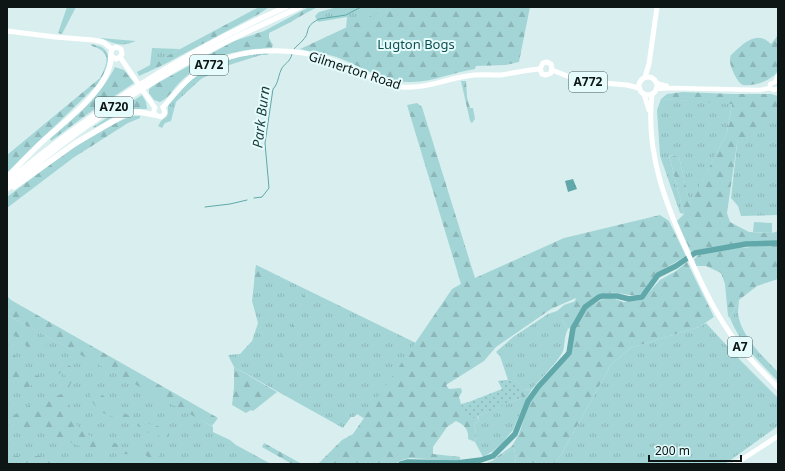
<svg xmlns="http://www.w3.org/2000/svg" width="785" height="471" viewBox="0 0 785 471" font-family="'Noto Sans',sans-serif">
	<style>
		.grass { fill: url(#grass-tufts) }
		.forest { fill: url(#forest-firs) }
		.park { fill: #a4d5d6 }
		.garden { fill: url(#garden-dots) }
		.water { fill: url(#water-ripples) }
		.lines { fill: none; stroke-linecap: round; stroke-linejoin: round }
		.stream { stroke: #60a8a9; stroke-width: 1 }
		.river { stroke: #60a8a9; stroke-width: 5.5 }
		.secondary { stroke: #fff; stroke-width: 4.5 }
		.primary { stroke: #fff; stroke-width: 5 }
		.highway { stroke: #fff; stroke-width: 5.5 }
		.labels { text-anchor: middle; stroke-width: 4; stroke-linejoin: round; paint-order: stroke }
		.shield { fill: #e6fcfc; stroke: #4e5a5a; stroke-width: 1 }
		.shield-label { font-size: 12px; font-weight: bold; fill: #0d1515 }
		.park-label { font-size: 13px; fill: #0e4f51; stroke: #e6fcfc }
		.street-label { font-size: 13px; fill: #0d1515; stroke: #e6fcfc }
		.water-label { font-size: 14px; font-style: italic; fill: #173b3b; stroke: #e6fcfc }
	</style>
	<defs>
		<pattern id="grass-tufts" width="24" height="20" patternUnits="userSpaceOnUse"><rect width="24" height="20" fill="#a4d5d6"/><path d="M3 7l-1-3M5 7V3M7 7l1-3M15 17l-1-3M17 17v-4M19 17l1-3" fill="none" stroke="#8cb6b7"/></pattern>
		<pattern id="forest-firs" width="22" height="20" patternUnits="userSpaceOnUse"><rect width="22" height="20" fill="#a4d5d6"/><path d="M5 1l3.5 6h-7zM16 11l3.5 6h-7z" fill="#8cb6b7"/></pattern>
		<pattern id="garden-dots" width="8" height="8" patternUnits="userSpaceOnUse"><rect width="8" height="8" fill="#a4d5d6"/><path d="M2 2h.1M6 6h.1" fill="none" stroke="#8cb6b7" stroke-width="1.8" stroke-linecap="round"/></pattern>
		<pattern id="water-ripples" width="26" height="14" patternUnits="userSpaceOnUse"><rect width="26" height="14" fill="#60a8a9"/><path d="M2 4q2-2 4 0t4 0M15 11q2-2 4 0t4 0" fill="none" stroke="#4e8888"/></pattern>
	</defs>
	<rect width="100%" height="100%" fill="#d9efef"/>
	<g class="grass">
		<path d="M337 7H394L346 28 347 17 318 22 315 16 319 12Z"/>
		<path d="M100 38 136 41C120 48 115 43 100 38Z"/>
		<path d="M152 48 180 49 150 66Z"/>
		<path d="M267 53 268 55H261L226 66 201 79 176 102 171 121 165 123 162 128 158 126 161 121 167 116C168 112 168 110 168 106 171 98 178 93 184 87 208 63 233 55 267 53Z"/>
		<path d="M661 99 732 103 727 133 690 205 679 157 669 155 684 214 680 213 660 156 657 110Z"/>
		<path d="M778 108V215L741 216 738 206 731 198 737 144Z"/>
		<path d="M256 265 416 343 365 419 357 414 354 417H351L343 428 234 367 228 355 240 354 252 341 258 323 252 301Z"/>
		<path d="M739 300C739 304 738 309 738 313 740 335 763 357 778 372V381C759 362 740 343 730 318Z"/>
		<path d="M576 301 562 320 568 329C564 336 565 344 563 351 558 362 540 379 532 389L523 390 526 399 513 430 503 442 493 451 483 457 475 442 476 433 474 425 479 420 478 416 521 398 523 390 517 382 508 380 500 356 496 352 513 337 539 320 548 314 557 311 564 305Z"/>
		<path d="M7 315 190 413 213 427V432L230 440 236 445 271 464H7Z"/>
		<path d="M706 323 741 361 778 398V426L725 464H554L562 453 611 365 630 348 699 327Z"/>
		<path d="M514 448 516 459 514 464H484L494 460Z"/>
	</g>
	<g class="forest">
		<path d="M67 7H76L62 34 58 33Z"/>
		<path d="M259 7H269L259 14 163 65 139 76 137 72Z"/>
		<path d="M309 7H318L306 13 289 23 269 33V38L273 45 272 48C235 49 208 56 180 82 173 89 169 98 160 102L154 100 149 93V89L156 84 234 41 264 31Z"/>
		<path d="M394 7H530L519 62 506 65 476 66 475 69C453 72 431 83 409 82 382 82 358 64 333 56 322 53 311 52 300 49L373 15Z"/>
		<path d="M778 35C778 43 780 64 778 70 774 80 753 87 743 85 737 83 730 66 730 61 730 59 730 57 731 55 743 44 756 29 771 44Z"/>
		<path d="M91 44C95 45 101 46 103 48 116 59 104 74 98 84L7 173V155L100 78C108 63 112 52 92 46Z"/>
		<path d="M115 67 124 70 134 83 89 113 51 141 50 139C76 116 99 98 115 67Z"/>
		<path d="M461 81H466L467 97 470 108H473L475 119 472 123 470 121Z"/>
		<path d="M683 92 732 94H771L778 96V108L764 123 737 144 727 213 730 222 749 232 772 233 778 231V241C748 242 721 245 691 252L677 221 684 214 669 155 679 157 690 204 727 133 732 104 661 99 667 94Z"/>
		<path d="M142 95 146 102 147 109C123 108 114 117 94 128L93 127Z"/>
		<path d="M417 103 422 107 475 278 564 238 660 215 669 221 686 256C678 261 669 265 662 271 654 276 651 287 644 292 635 298 627 294 617 293 594 290 580 308 571 327L568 329 562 320C566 312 574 306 576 298L551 309 538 318 496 347 484 361 446 385 449 389 461 388 462 392 459 397 461 404 469 402 479 420 474 425 476 433 475 442 468 439C469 429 464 425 456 421L447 427 433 447V454L460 457V461L410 458 402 460 395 464H318L342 440 353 434 452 289 461 284 407 105Z"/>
		<path d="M134 116H140V118L128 123 73 158 7 208V197C38 174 68 150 101 131 112 125 122 119 134 116Z"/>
		<path d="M778 245V279L757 286 739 300 730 318 728 316 725 284 721 273 706 266H696L694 259C696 258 697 256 699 255 710 249 763 246 778 245Z"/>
		<path d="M687 262 714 317 699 327 630 348 611 365 562 453 554 464H514L516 459 514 448 494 460V459L512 446 519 434 530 401 539 389 558 368 570 353 575 328 580 317 587 308 601 300 610 297 623 302 636 301 643 299 660 280 676 271Z"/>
		<path d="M256 265 274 274C264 279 264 274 254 285Z"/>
		<path d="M308 291 319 296 308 300 299 315 298 333 288 344 287 358 284 362 282 358 284 341 291 332 293 317 298 304 306 292Z"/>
		<path d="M7 296 11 300 218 418 212 426 7 315Z"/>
		<path d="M7 322 47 344 45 350 35 351 30 349 7 328Z"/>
		<path d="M13 353C23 366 30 375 46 379L23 389 7 393V356L8 354Z"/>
		<path d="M61 364 64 366 67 364 80 373 75 375 69 387 63 388 56 393 55 391 58 385 67 378 62 372 55 376 49 377 58 366Z"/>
		<path d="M234 367 277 392 253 411 251 410 246 413 232 405 234 387Z"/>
		<path d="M508 380 517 382 523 390 532 389 526 399 521 409 518 408 521 398 498 381Z"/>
		<path d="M96 390 105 397 112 407 132 417 134 424 100 412 90 399 91 394Z"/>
		<path d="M67 392H69C68 411 73 429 93 437 102 440 111 441 120 445L121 447 119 453 106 451 90 450 44 432 15 429 11 425 10 418 40 399 52 393 56 396Z"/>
		<path d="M139 423C149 423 161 426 169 432V436L164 439 155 433 144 432 137 425Z"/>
		<path d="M264 443 302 464H292L262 447Z"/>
		<path d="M126 450 141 454 147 460 141 458 137 460 127 454H123L122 451Z"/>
		<path d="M149 450H158L159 456 154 460C150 458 145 456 143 452Z"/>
		<path d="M17 456H40L46 458 39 461 40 464 49 460 60 464H7V457Z"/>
	</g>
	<path class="park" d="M754 222 772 223V233L753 232Z"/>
	<path class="garden" d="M508 380 517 382 523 390 521 398 469 420 461 405 502 389 498 381Z"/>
	<path class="water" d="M573 179 577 189 568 192 565 181Z"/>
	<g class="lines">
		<g class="stream">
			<path d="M294 49C296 46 300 44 303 40 311 32 303 27 319 19L346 15 361 7"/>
			<path d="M254 198 262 197 269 188 265 143 273 89C278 84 278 77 281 70 284 63 290 63 292 54"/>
			<path d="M205 207 230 204 247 200"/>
		</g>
		<path class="river" d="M401 464 408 462 457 463 481 460 493 456 515 434 528 401 538 387 569 353 573 328 585 307 599 297 603 296H617L629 299 642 297 658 275 676 266 695 253 746 244 778 243"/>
		<g class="secondary">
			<path d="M775 82 778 76"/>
			<path d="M656 83 667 86"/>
			<path d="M770 88V84L775 82"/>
			<path d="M770 88 773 90 777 89"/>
			<path d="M656 89 673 88 760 90 770 88"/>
		</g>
		<g class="primary">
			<path d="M7 31 55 37 93 40 103 42 112 49"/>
			<path d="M112 49 111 53V56L116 59 120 57"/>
			<path d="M112 49 116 47 121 49 122 54 120 57"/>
			<path d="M120 57 155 108"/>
			<path d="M540 69 543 63 547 62 551 64 552 70"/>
			<path d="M540 69 542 74 546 75 551 73 552 70"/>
			<path d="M552 70 580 81 627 85 639 88"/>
			<circle cx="648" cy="86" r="9"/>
			<path d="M645 77 649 64 657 7"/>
			<path d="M644 94 649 110"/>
			<path d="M652 94C645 153 666 205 690 258 703 287 717 317 737 343 749 359 764 373 778 388"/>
			<path d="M163 107C174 96 182 83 195 74 234 46 292 45 337 62 358 71 379 84 402 87 425 89 446 79 467 76 478 74 490 75 501 75 514 73 526 70 540 69"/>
			<path d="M154 111 155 115 161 117 165 113 163 107"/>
			<path d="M735 464 778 436"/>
		</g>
		<g class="highway">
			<path d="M7 177C19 165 31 152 44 140 66 120 111 88 111 56"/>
			<path d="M7 182C92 111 185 51 286 7"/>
			<path d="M14 187 74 144 122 116 133 112H139L155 115"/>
			<path d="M7 189C69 135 137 88 210 50 239 35 270 21 300 7"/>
		</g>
	</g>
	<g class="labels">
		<g class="shield">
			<rect x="190" y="55" width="38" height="20" rx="3"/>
			<rect x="569" y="72" width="38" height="20" rx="3"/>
			<rect x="95" y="97" width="38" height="20" rx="3"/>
			<rect x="728" y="337" width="24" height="20" rx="3"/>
		</g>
		<g class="shield-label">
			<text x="209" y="69">A772</text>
			<text x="588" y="86">A772</text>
			<text x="114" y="111">A720</text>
			<text x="740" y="351">A7</text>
		</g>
		<g class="park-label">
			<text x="416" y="49">Lugton Bogs</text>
		</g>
		<g class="street-label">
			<text transform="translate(355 70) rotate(18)" y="5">Gilmerton Road</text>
		</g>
		<g class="water-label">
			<text transform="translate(261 117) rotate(-83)" y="5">Park Burn</text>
		</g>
	</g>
	<rect width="785" height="471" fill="none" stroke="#0d1515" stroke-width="16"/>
	<path d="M649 455v6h92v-6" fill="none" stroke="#0d1515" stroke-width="2"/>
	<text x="655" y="455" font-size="12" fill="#0d1515" stroke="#e6fcfc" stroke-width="3" paint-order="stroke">200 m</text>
</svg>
